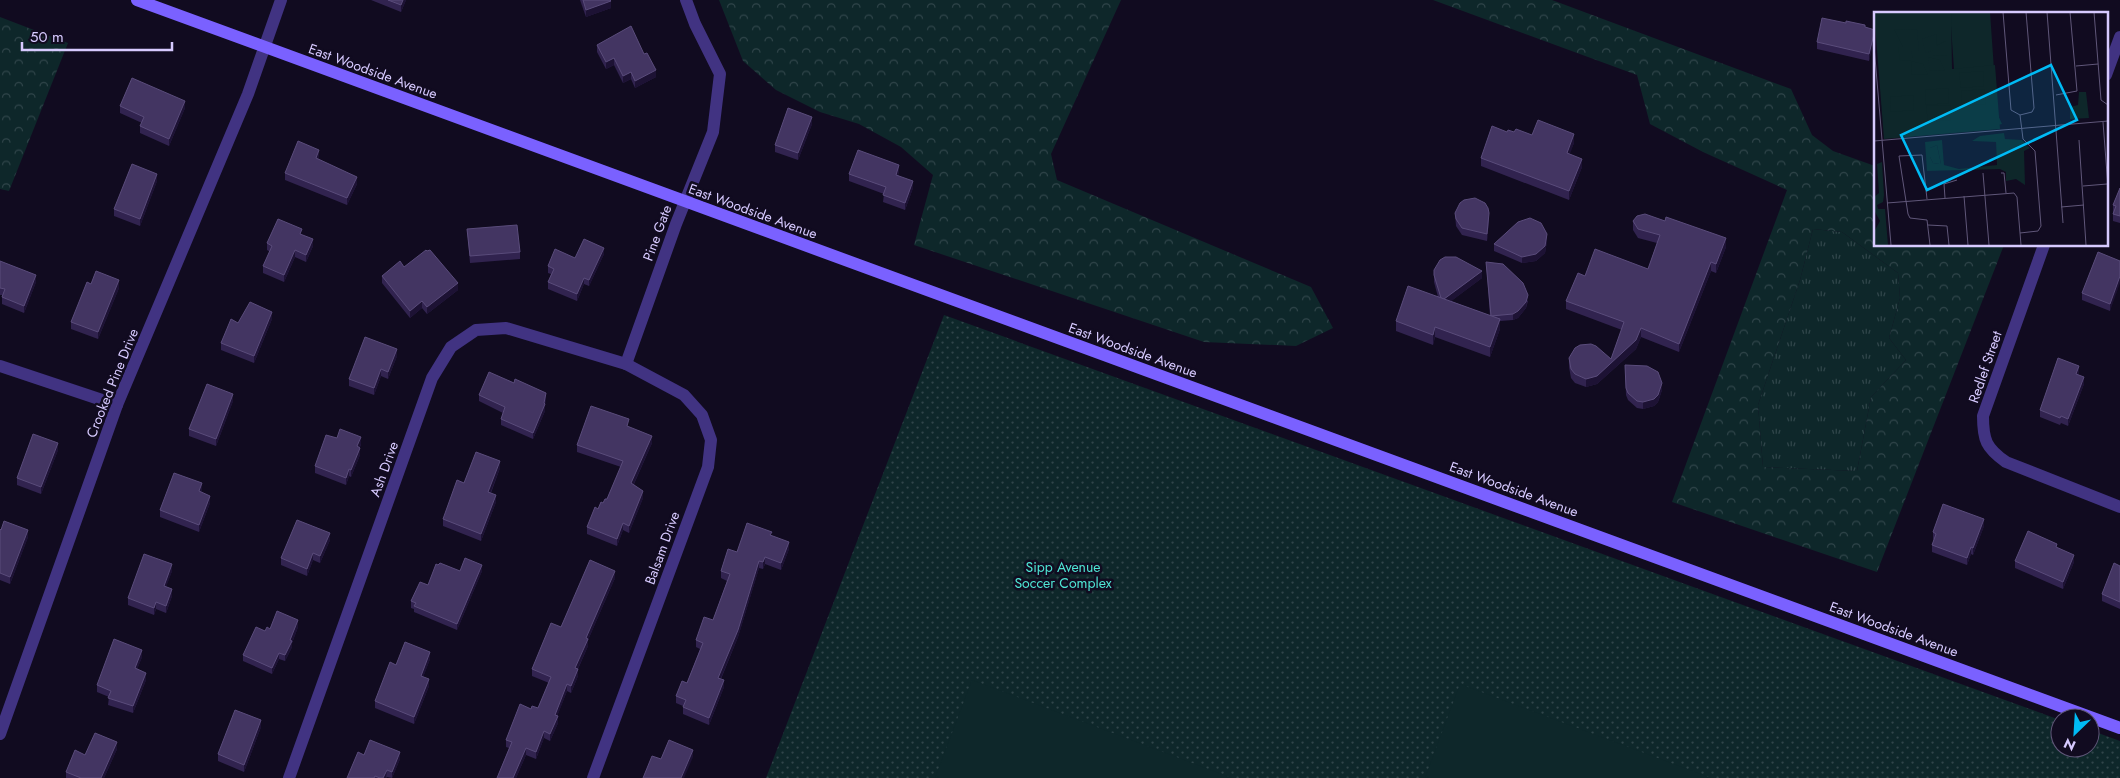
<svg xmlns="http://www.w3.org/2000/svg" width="2120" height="778" viewBox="0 0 2120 778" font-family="Jost,sans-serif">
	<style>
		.grass { fill: url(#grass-tufts) }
		.forest { fill: url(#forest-crowns); fill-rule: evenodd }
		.park { fill: url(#park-dots) }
		.pitch { fill: #0e272a }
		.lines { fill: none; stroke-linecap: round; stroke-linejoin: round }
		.minor { stroke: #413382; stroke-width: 12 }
		.secondary { stroke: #7a61ff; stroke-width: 12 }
		.wall { fill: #31234f }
		.shaded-wall { fill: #1d1234 }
		.building { fill: #433562; stroke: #5a4c7b }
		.labels { text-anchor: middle; stroke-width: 5; stroke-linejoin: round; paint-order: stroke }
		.street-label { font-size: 14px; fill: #d7caff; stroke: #110b20 }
		.park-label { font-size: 14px; fill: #4fe6d5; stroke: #110b20 }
		.inset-road { fill: none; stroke: #605779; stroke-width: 1 }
		.view { fill: #00bbf5; fill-opacity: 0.15; stroke: #00bbf5; stroke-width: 2.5 }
		.inset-edge { fill: none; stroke: #d7caff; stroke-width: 2.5 }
	</style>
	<defs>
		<pattern id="grass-tufts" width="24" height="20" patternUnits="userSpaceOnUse" patternTransform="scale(1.25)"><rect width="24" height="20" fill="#0e272a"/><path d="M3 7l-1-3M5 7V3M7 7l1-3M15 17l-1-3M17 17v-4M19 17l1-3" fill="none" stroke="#30454a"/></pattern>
		<pattern id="forest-crowns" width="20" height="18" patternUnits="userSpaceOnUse" patternTransform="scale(1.25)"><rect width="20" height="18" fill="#0e272a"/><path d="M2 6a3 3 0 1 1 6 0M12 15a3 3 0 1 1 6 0" fill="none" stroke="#30454a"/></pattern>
		<pattern id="park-dots" width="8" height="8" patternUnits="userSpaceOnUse" patternTransform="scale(1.25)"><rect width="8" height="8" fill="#0e272a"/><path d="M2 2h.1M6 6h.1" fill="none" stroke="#30454a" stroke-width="1.8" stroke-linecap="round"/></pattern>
	</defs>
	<rect width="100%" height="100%" fill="#110b20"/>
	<path class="grass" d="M1813 229 1842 232 1898 273 1900 298 1889 338 1906 360 1871 397 1857 471 1763 467 1758 405 1800 280Z"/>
	<g class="forest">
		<path d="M719 0H1121L1051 154 1057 180 1311 287 1333 328 1296 346 1204 342 914 245 933 175 901 147 859 124 820 112 776 90 743 61Z"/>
		<path d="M1433 0H1552L1791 89 1812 135 1833 151 1875 166V245H2004L1877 572 1672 502 1787 190 1703 152 1650 124 1637 75ZM1813 229 1842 232 1898 273 1900 298 1889 338 1906 360 1871 397 1857 471 1763 467 1758 405 1800 280Z"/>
		<path d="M0 17 68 43 9 191 0 189Z"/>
	</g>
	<path class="park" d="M944 315 2060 720V748H2090V730L2120 741V778H766Z"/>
	<g class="pitch">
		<path d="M972 680 1232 778H935Z"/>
		<path d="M1460 684 1711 778H1425Z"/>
	</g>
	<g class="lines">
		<g class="minor">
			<path d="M2106 75 2120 37"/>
			<path d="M2044 245 1983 416C1983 440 1986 448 2006 462L2120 507"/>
			<path d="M626 364 676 224 713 132 720 74 695 24 686 0"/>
			<path d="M0 366 117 405"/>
			<path d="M0 734 117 405 248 94 281 0"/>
			<path d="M289 778 432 378 451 347 476 330 506 328 626 364 684 395 702 415 711 440 708 467 593 778"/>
		</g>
		<path class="secondary" d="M137 0 2120 728"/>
	</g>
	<g class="wall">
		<path d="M371 0H406L401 12Z"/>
		<path d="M580 0H610L611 8 586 17Z"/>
		<path d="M1846 23 1875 30 1869 61 1817 49V42Z"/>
		<path d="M597 45 656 77 635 88 631 79 623 83 614 65 606 69 597 52Z"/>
		<path d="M120 106 185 108 169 146 140 133V126L142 123 120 113Z"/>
		<path d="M812 124 798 160 775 152V145Z"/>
		<path d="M1507 132H1514L1574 143 1569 154 1582 167 1569 200 1481 166V158Z"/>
		<path d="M319 157 318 159 357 184 347 205 285 180V173Z"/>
		<path d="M899 172 898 175 913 188 905 210 883 202 884 194 849 181V174Z"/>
		<path d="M157 181 140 226 114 216V209Z"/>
		<path d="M2120 188V223L2113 221V205Z"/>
		<path d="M1455 213 1489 220 1487 241 1462 235 1456 226Z"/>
		<path d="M1633 221 1726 247 1716 273 1711 271 1679 352 1641 337 1636 349 1597 384 1586 387 1575 383 1571 378 1569 367V358L1611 359 1622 330 1566 309V301L1585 276 1648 269 1657 243 1638 238 1633 230Z"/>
		<path d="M467 229 520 252V259L470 263Z"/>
		<path d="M302 235 313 246 306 262 295 257 284 282 263 273V266L270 252 267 250V243Z"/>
		<path d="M1547 241 1545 253 1536 261 1522 263 1494 251V244Z"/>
		<path d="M604 254 589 286 584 284 577 301 548 289V282L551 274 548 273V266L575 258Z"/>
		<path d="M0 261 36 282 24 313 2 304V295H0Z"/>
		<path d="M2120 261 2110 311 2082 300V293Z"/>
		<path d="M1486 262 1528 301 1526 308 1518 318 1513 320 1500 321V329L1490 357 1435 337 1433 345 1396 331V321L1438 297 1434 282V270L1482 278 1451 301 1490 316Z"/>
		<path d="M404 267 458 290 427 314 422 308 410 318 382 283V276Z"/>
		<path d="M91 284 119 288 98 339 71 329V322Z"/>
		<path d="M272 319 254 363 221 350V343Z"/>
		<path d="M397 356 388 379 381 376 374 395 349 386V379Z"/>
		<path d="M1625 365 1662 390 1658 402 1654 406 1643 409 1637 408 1628 400 1626 395Z"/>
		<path d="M2079 373 2078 375 2084 384 2068 426 2061 423 2060 425 2040 417V410Z"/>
		<path d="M479 395 546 399 545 404V411L533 439 501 425V419L503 413 479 401Z"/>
		<path d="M233 401 216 446 189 436V429Z"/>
		<path d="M629 427 652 443 634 484 643 498 629 533 623 530 617 546 587 534V527L598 509 607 499 621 467 577 452V445Z"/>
		<path d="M337 438 361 444 360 447V455L351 477 349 476 346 485 315 473V466Z"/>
		<path d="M58 450 41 494 17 485V478Z"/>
		<path d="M500 468 491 493 496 502 481 541 443 526V519L464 483Z"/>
		<path d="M202 490 201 492 210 503 199 532 160 517V510Z"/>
		<path d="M1984 526 1973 555 1971 554 1967 565 1932 552V545L1934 540 1933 539V532Z"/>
		<path d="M0 529 28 537 10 584 0 580Z"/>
		<path d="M772 536 789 549 781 570 765 564 763 569 759 568 738 637 721 679 724 687 709 725 683 714V706L676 703V696L687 683 700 649 696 647V640L713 620 727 581 721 578V571L737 552Z"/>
		<path d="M330 540 320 563 313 560 307 576 281 565V558Z"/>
		<path d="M2057 548 2074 562 2063 589 2015 568V561Z"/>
		<path d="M2120 566V609L2102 601V594Z"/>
		<path d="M172 571 166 586 172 596 166 613 156 609 154 615 128 605V598Z"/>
		<path d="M460 571H482L457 630 414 612V609L411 608V601L428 585Z"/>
		<path d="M615 578 588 640V646L578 669V676L571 693 567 691 557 716 558 723 550 741 544 738 536 759 526 755 516 778H497L509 748 506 747V740L531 709 538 708 549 683 532 676V669L561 627Z"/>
		<path d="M298 627 292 643V647L285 661 279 659 272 674 243 661V655L265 631 270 629Z"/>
		<path d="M142 657 137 669 146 680 133 713 108 705 109 697 97 692V685Z"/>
		<path d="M430 659 423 677 429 686 414 724 375 708V701L396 665Z"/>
		<path d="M261 727 244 772 218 761V754Z"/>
		<path d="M117 749 104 778H66V772L85 755Z"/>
		<path d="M364 755 400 759 392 778 387 777 386 778H347Z"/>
	</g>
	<g class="shaded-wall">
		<path d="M403 0H406L401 12V5Z"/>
		<path d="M611 1V8L586 17V10Z"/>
		<path d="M1875 31V38L1869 61V54Z"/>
		<path d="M614 58V65L606 69V62Z"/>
		<path d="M656 70V77L635 88V81Z"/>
		<path d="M631 72V79L623 83V76Z"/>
		<path d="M185 101V108L169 146V139Z"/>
		<path d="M812 117V124L798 160V153Z"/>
		<path d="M1574 134V143L1567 162V153Z"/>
		<path d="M319 150V157L316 165V158Z"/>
		<path d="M1582 159V167L1569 200V191Z"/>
		<path d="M899 165V172L896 182V175Z"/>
		<path d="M157 174V181L140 226V219Z"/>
		<path d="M357 177V184L347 205V198Z"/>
		<path d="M913 181V188L905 210V203Z"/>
		<path d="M1489 213V220L1487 241V234Z"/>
		<path d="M1547 234V241L1545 253 1536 261 1522 263V257Z"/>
		<path d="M1726 238V247L1716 273V264Z"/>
		<path d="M313 239V246L306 262V255Z"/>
		<path d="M604 248V254L589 286V280Z"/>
		<path d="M295 250V257L284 282V275Z"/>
		<path d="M1711 262V271L1679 352V344Z"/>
		<path d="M1482 271V278L1442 308V301Z"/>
		<path d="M36 275V282L24 313V306Z"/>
		<path d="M2120 276V283L2110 311V304Z"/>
		<path d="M584 278V284L577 301V294Z"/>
		<path d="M119 280V288L98 339V332Z"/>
		<path d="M458 283V290L427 314V307Z"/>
		<path d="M1528 295 1526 308 1518 318 1513 320V314Z"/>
		<path d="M422 301V308L410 318V311Z"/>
		<path d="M272 312V319L254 363V356Z"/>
		<path d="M1500 319V329L1490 357V347Z"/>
		<path d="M1435 327V337L1433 345V335Z"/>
		<path d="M1641 328V337L1636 349 1597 384 1586 387V379L1597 376Z"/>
		<path d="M397 349V356L388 379V372Z"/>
		<path d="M2079 366V373L2076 381V374Z"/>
		<path d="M381 369V376L374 395V388Z"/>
		<path d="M2084 377V384L2068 426V419Z"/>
		<path d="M1662 383V390L1658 402 1654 406 1643 409V402Z"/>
		<path d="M546 393V399L545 406V404V411L533 439V433L544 403Z"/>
		<path d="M233 394V401L216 446V439Z"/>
		<path d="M652 436V443L631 490V483Z"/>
		<path d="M361 437V444L357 453V446Z"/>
		<path d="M58 443V450L41 494V487Z"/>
		<path d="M360 448V455L351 477V470Z"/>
		<path d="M500 461V468L488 499V492Z"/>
		<path d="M349 469V476L346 485V478Z"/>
		<path d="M202 483V490L199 498V491Z"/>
		<path d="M643 491V498L629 533V526Z"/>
		<path d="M496 495V502L481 541V534Z"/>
		<path d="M210 496V503L199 532V525Z"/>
		<path d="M1984 519V526L1973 555V548Z"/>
		<path d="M623 523V530L617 546V539Z"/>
		<path d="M28 530V537L10 584V577Z"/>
		<path d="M330 533V540L320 563V556Z"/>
		<path d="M789 542V549L781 570V563Z"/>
		<path d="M1971 547V554L1967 565V558Z"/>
		<path d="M313 553V560L307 576V569Z"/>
		<path d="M2074 555V562L2063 589V582Z"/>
		<path d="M765 557V564L763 569V562Z"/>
		<path d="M759 561V568L738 637 718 685V678Z"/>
		<path d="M172 564V571L164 593V586Z"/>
		<path d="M482 565V571L457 630V624Z"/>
		<path d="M615 571V578L588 640V646L575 675V668L586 638Z"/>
		<path d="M172 589V596L166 613V606Z"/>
		<path d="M156 602V609L154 615V608Z"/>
		<path d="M298 620V627L292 643V647L285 661V655Z"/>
		<path d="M142 650V657L135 675V668Z"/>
		<path d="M430 652V659L421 683V676Z"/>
		<path d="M279 653V659L272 674V668Z"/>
		<path d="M578 669V676L571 693V686Z"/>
		<path d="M146 673V680L133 713V706Z"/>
		<path d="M429 679V686L414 724V717Z"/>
		<path d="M724 680V687L709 725V718Z"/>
		<path d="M567 684V691L555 722V715Z"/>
		<path d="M558 716V723L550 741V734Z"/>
		<path d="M261 720V727L244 772V765Z"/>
		<path d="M544 731V738L536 759V752Z"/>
		<path d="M117 742V749L104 778H101Z"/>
		<path d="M526 748V755L516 778H513Z"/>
		<path d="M693 750V757L684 778H681Z"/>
		<path d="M400 752V759L392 778V772Z"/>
		<path d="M387 770 386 778H383Z"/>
	</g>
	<g class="building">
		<path d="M388 0H403L401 5Z"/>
		<path d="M583 0H610L611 1 586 10Z"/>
		<path d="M1822 18 1846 23V21L1865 25V27L1875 30 1869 54 1817 42Z"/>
		<path d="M631 26 644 54 647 53 656 70 635 81 631 72 623 76 614 58 606 62 597 45Z"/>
		<path d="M132 78 185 101 169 139 140 126 144 117 120 106Z"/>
		<path d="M788 108 812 117 798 153 775 145Z"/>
		<path d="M1538 120 1574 134 1567 153 1582 159 1569 191 1481 158 1492 126 1507 132 1508 130 1514 132 1516 129 1532 135Z"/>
		<path d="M298 141 319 150 316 158 357 177 347 198 285 173Z"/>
		<path d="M858 150 899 165 896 175 913 181 905 203 883 195 886 187 849 174Z"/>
		<path d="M132 164 157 174 140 219 114 209Z"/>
		<path d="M2120 188V216L2113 214 2116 206 2113 205Z"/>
		<path d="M1475 198 1485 203 1488 208 1489 213 1487 234 1462 228 1456 219 1455 213 1460 203 1464 200Z"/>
		<path d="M1645 214 1665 221 1666 217 1726 238 1716 264 1711 262 1679 344 1641 328 1636 340 1597 376 1586 379 1575 374 1571 369 1569 358 1575 348 1580 345 1591 344 1596 346 1611 359 1624 322 1566 301 1578 273 1585 276 1595 249 1648 269 1660 235 1638 229 1633 221 1637 216Z"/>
		<path d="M1530 218 1541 223 1547 234 1545 246 1536 254 1522 257 1494 244 1518 222Z"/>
		<path d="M278 219 302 229 300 234 313 239 306 255 295 250 284 275 263 266 272 246 267 243Z"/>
		<path d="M517 225 520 252 470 256 467 229Z"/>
		<path d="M584 239 604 248 589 280 584 278 577 294 548 282 554 269 548 266 555 249 575 258Z"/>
		<path d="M426 250 427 251 430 250 458 283 427 307 422 301 410 311 382 276 400 261 404 267Z"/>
		<path d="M2098 252 2120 261V276L2110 304 2082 293Z"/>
		<path d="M1445 257H1456L1482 271 1444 299 1441 298 1434 275V270L1440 260Z"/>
		<path d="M0 261 36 275 24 306 2 297 5 289 0 288Z"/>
		<path d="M1486 262 1503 264 1523 283 1528 295 1526 302 1518 311 1513 314 1491 316Z"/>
		<path d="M96 271 119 280 98 332 71 322 87 282 91 284Z"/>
		<path d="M1408 286 1500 319 1490 347 1435 327 1433 335 1396 321Z"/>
		<path d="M250 302 272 312 254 356 221 343 231 319 238 323Z"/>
		<path d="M365 337 397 349 388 372 381 369 374 388 349 379Z"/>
		<path d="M2058 358 2079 366 2076 374 2084 377 2068 419 2061 416 2060 418 2040 410Z"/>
		<path d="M1625 365 1647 366 1658 372 1662 383 1658 395 1654 399 1643 402 1637 401 1628 393 1626 388Z"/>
		<path d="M489 372 514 383 515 379 546 393 544 403 545 404 533 433 501 419 505 407 479 395Z"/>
		<path d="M207 384 233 394 216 439 189 429Z"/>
		<path d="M591 406 629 419 627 426 652 436 631 483 643 491 629 526 623 523 617 539 587 527 595 507 598 509 601 502 603 503 605 499H607L623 461 577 445Z"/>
		<path d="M340 429 361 437 357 446 360 448 351 470 349 469 346 478 315 466 326 435 337 438Z"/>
		<path d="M33 434 58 443 41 487 17 478Z"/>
		<path d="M476 452 500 461 488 492 496 495 481 534 443 519 457 480 464 483Z"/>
		<path d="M174 473 202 483 199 491 210 496 199 525 160 510Z"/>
		<path d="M1943 504 1984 519 1973 548 1971 547 1967 558 1932 545 1936 534 1933 532Z"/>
		<path d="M297 520 330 533 320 556 313 553 307 569 281 558Z"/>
		<path d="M4 521 28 530 10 577 0 573V529L1 530Z"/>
		<path d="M747 523 772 532 770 535 789 542 781 563 765 557 763 562 759 561 738 630 718 678 724 680 709 718 683 707 686 700 676 696 682 681 687 683 703 643 696 640 704 617 713 620 730 574 721 571 728 549 737 552Z"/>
		<path d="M2028 531 2057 544 2056 547 2074 555 2063 582 2015 561Z"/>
		<path d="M144 554 172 564 164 586 172 589 166 606 156 602 154 608 128 598Z"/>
		<path d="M465 558 482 565 457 624 414 606 416 603 411 601 420 582 428 585 436 564 438 565 440 563 460 571Z"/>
		<path d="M590 560 615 571 586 638 588 639 575 668 578 669 571 686 567 684 555 715 558 716 550 734 544 731 536 752 526 748 513 778H497L512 742 506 740 520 704 531 709 532 706 538 708 551 677 532 669 551 623 561 627Z"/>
		<path d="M2114 563 2120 566V602L2102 594Z"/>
		<path d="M277 611 298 620 290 640 292 641 285 655 279 653 272 668 243 655 256 627 265 631 267 627 270 629Z"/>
		<path d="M114 639 142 650 135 668 146 673 133 706 108 698 111 691 97 685Z"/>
		<path d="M405 642 430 652 421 676 429 679 414 717 375 701 390 662 396 665Z"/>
		<path d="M235 710 261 720 244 765 218 754Z"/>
		<path d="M95 733 117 742 101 778H81L66 772 75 750 85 755Z"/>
		<path d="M370 740 400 752 392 772 387 770 383 778H380L375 776 374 778H347L358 752 364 755Z"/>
		<path d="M669 740 693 750 681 778H643L652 756 661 759Z"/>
	</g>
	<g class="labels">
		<g class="street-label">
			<text transform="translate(373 71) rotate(20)" y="5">East Woodside Avenue</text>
			<text transform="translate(753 211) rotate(20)" y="5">East Woodside Avenue</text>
			<text transform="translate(657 233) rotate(-70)" y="5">Pine Gate</text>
			<text transform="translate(1133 350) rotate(20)" y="5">East Woodside Avenue</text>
			<text transform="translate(1985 367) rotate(-71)" y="5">Redlef Street</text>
			<text transform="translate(112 383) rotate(-68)" y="5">Crooked Pine Drive</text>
			<text transform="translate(384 469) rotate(-70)" y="5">Ash Drive</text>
			<text transform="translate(1514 489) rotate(20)" y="5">East Woodside Avenue</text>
			<text transform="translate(662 548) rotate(-70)" y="5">Balsam Drive</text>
			<text transform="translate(1894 629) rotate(20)" y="5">East Woodside Avenue</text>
		</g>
		<g class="park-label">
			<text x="1063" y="572">Sipp Avenue<tspan x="1063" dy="16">Soccer Complex</tspan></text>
		</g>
	</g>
	<g transform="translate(1874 12)">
		<rect width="234" height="234" fill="#110b20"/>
		<path d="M63 133 67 152H65L59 151 56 145V136Z" fill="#0e272a"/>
		<path d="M76 0H116L123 101 128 112 120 114 80 57ZM205 80H212L215 106 196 107V95L204 93ZM130 121 131 127 148 128 156 136 150 139 151 173 142 167 132 169V160L126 157 53 159 51 130 68 128 70 153 85 157 123 153 122 130 98 129 106 124ZM63 133 67 152H65L59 151 56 145V136ZM8 150 10 183 9 190 3 193 4 197H11L14 233H0V220L6 209 0 198V185L5 181 3 152Z" fill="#0e272a" fill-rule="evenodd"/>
		<path d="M0 0H77L78 57 121 53 126 117 10 127Z" fill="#0e272a"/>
		<path d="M20 17 43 18 45 39H37L39 45 36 49 26 48 24 35H29ZM63 22 62 34 73 28V43L59 44V38L52 41 48 27ZM54 45 66 48 71 58 56 59ZM37 49 49 52 54 62 38 63ZM109 59 110 74 87 76 85 61ZM74 76 75 91 52 93 51 78ZM110 77 112 92 88 94 87 79ZM39 83 40 98 17 100 16 85ZM76 93 77 108 54 110 52 94Z" fill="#0e272a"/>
		<path class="inset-road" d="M129 0 137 98 146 103 158 100 160 96 152 0M173 0 189 211M220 0 227 88 234 93M0 34 17 233M202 54 224 52M182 83 203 79 196 0M229 110 234 175M205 128 212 233M0 129 234 109M109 161 115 233M127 161H130L132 181M209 174 233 172M90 184 94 233M71 186 70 172 83 168M53 187 48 143 25 144 34 202 36 206 53 208 56 233M13 191 140 181 143 185 147 233M187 195 210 193M54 213 73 214 75 233M146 221 164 219 167 214 161 139 149 127 146 103"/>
		<path class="view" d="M177 53 203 108 53 178 27 123Z"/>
		<rect width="234" height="234" class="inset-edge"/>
	</g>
	<g transform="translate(2075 733) rotate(205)"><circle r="24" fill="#110b20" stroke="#605779"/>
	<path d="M0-4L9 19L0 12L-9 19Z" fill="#00bbf5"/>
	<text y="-8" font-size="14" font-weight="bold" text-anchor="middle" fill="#d7caff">N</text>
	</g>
	<path d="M22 42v8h150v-8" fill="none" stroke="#d7caff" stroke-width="2.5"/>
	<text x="30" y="42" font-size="15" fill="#d7caff" stroke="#110b20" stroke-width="4" paint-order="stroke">50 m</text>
</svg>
